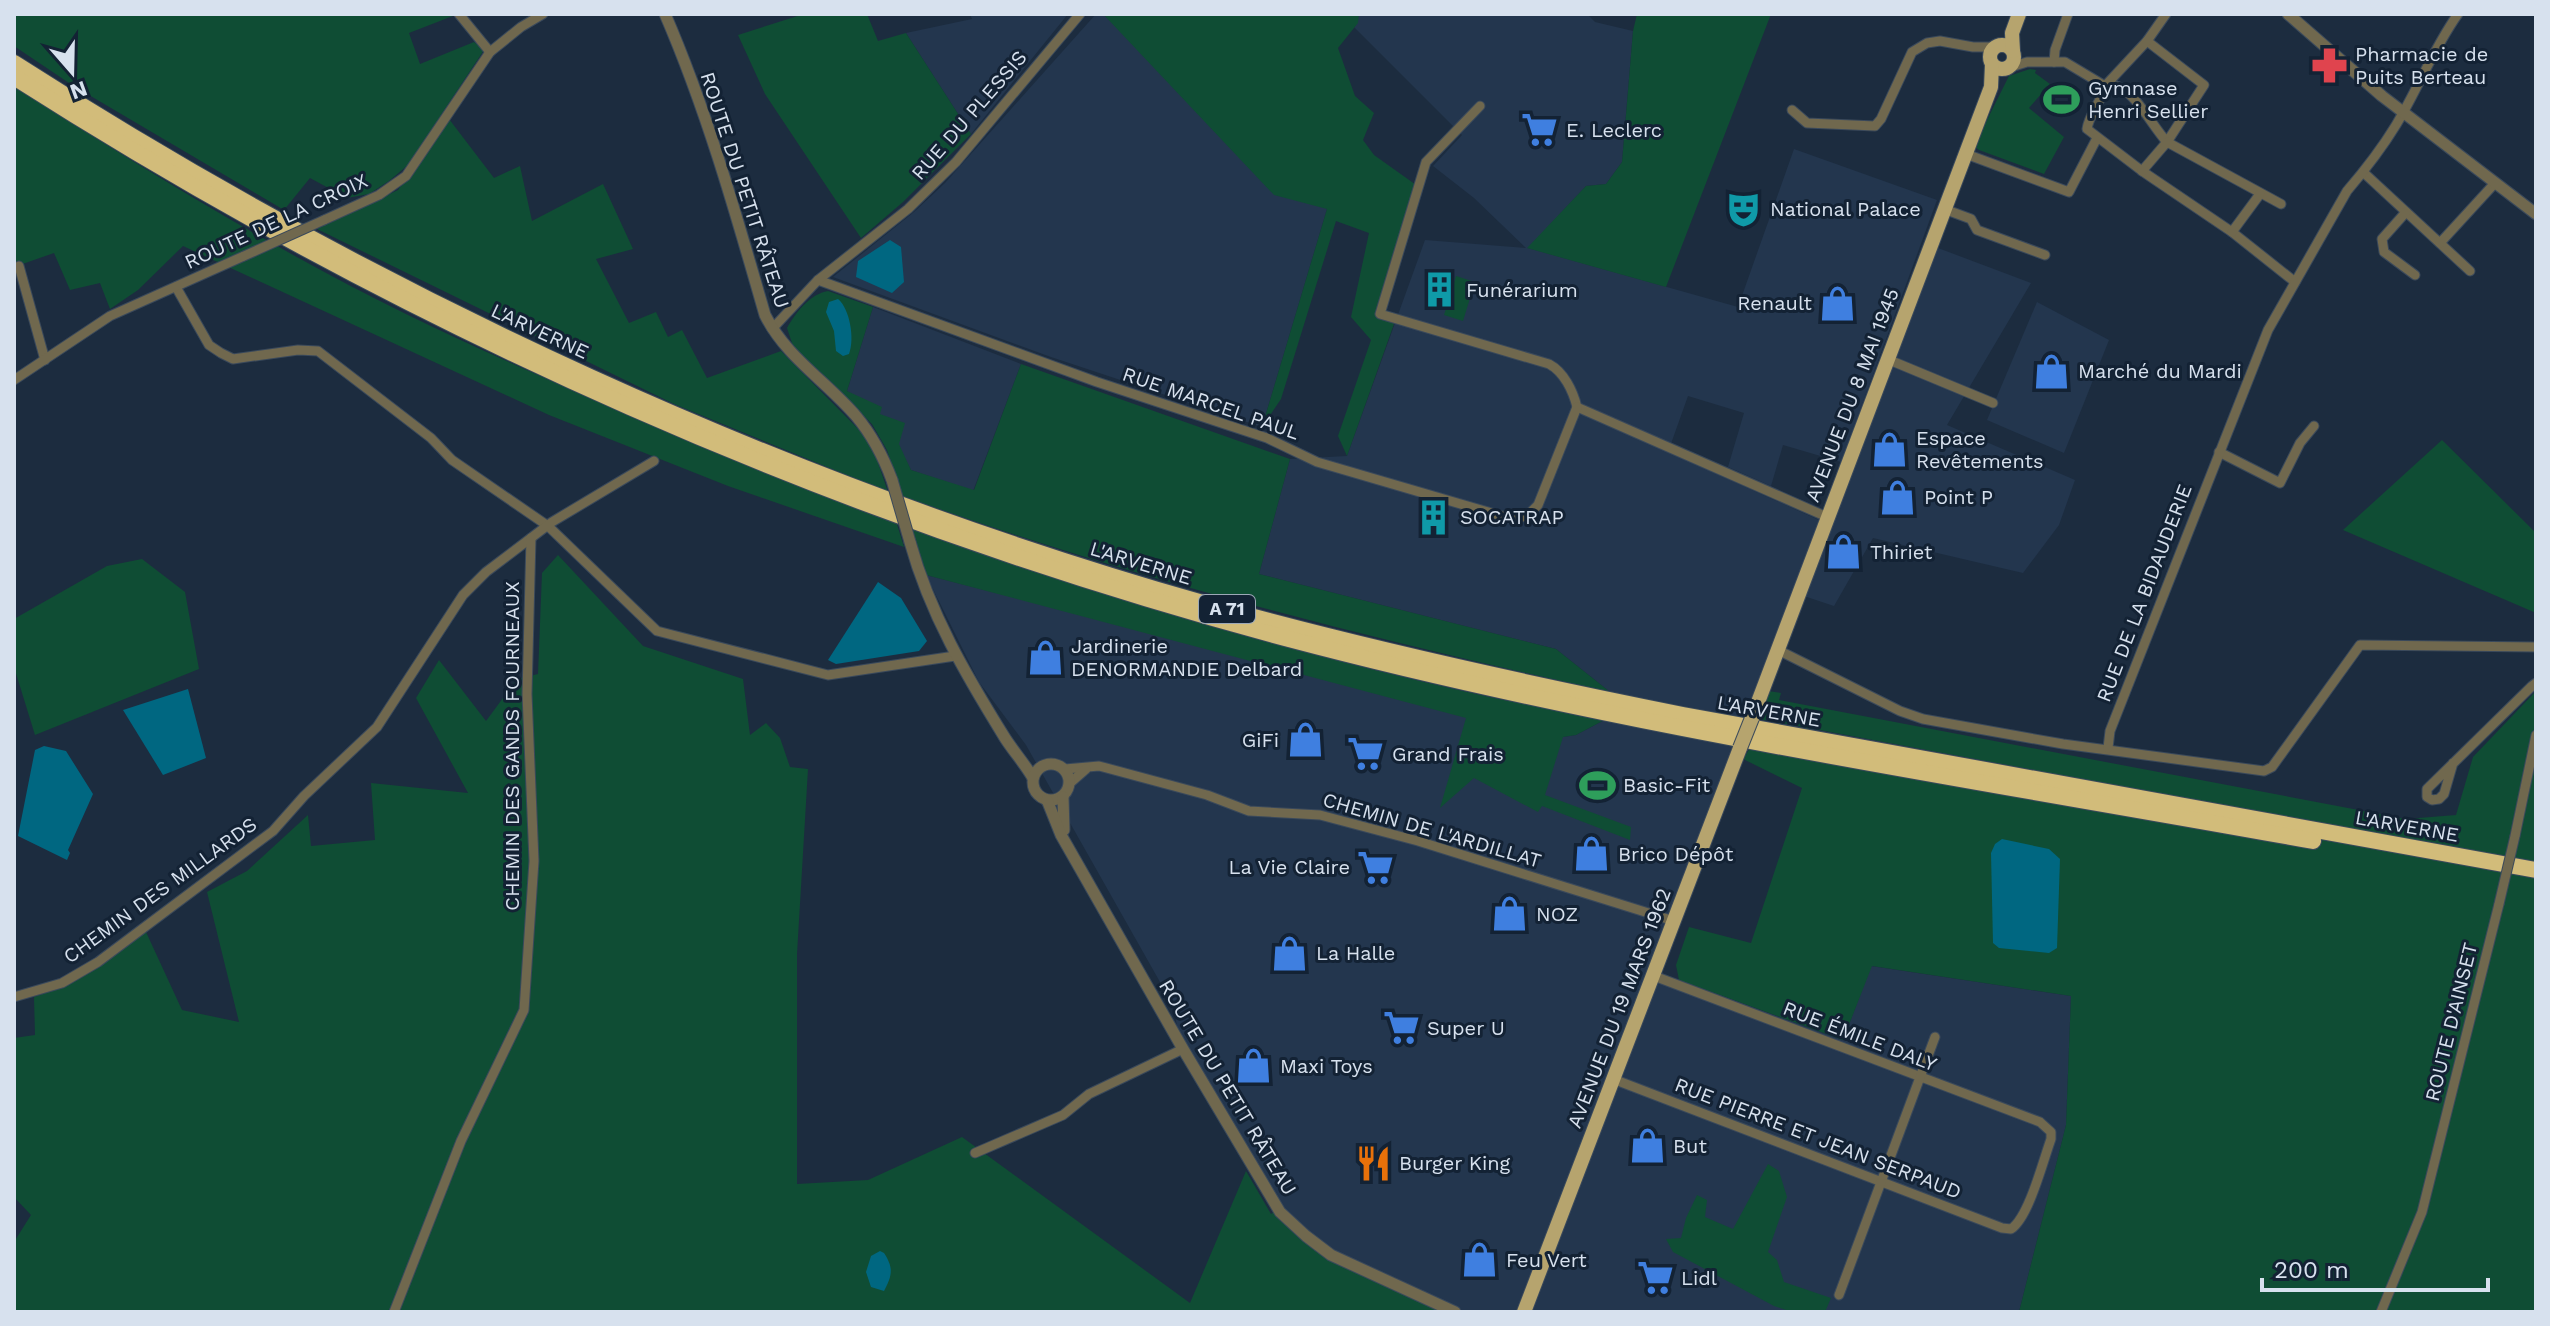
<svg xmlns="http://www.w3.org/2000/svg" width="2550" height="1326" viewBox="0 0 2550 1326" font-family="'Work Sans',sans-serif">
	<style>
		.built { fill: #23364e }
		.green { fill: #0f4d34 }
		.water { fill: #006781 }
		.lines { fill: none; stroke-linecap: round; stroke-linejoin: round }
		.minor-casing { stroke: #3a495b; stroke-width: 11 }
		.tertiary-casing { stroke: #3a495b; stroke-width: 13 }
		.primary-casing { stroke: #3a495b; stroke-width: 16 }
		.motorway-casing { stroke: #3a495b; stroke-width: 18 }
		.minor { stroke: #70684e; stroke-width: 9 }
		.tertiary { stroke: #70684e; stroke-width: 11 }
		.primary { stroke: #b6a46e; stroke-width: 14 }
		.motorway { stroke: #d2bc7a; stroke-width: 16 }
		.minor-bridge-casing { stroke: #3a495b; stroke-width: 11; stroke-linecap: butt }
		.tertiary-bridge-casing { stroke: #3a495b; stroke-width: 13; stroke-linecap: butt }
		.primary-bridge-casing { stroke: #3a495b; stroke-width: 16; stroke-linecap: butt }
		.minor-bridge { stroke: #70684e; stroke-width: 9 }
		.tertiary-bridge { stroke: #70684e; stroke-width: 11 }
		.primary-bridge { stroke: #b6a46e; stroke-width: 14 }
		.labels { text-anchor: middle; stroke-width: 6; stroke-linejoin: round; paint-order: stroke }
		.shield { fill: #132234; stroke: #9ca8b6; stroke-width: 2 }
		.shield-label { font-size: 18px; font-weight: bold; fill: #d7e1ee }
		.poi-label { font-size: 20px; fill: #d7e1ee; stroke: #132234; text-anchor: start }
		.street-label { font-size: 20px; fill: #d7e1ee; stroke: #132234 }
	</style>
	<rect width="100%" height="100%" fill="#1c2c3f"/>
	<g class="built">
		<path d="M970 14H1068L971 134 906 33 972 19Z"/>
		<path d="M1096 14H1103L1327 209 1262 427 1051 357 833 277 914 212 945 183Z"/>
		<path d="M1359 14H1587L1595 22 1633 31 1622 162 1606 184 1586 186 1528 248 1738 307 1794 149 1937 200 1841 462 1783 445 1771 486 1728 467 1744 413 1688 396 1668 452 1819 520 1747 718 1610 692 1556 649 1259 574 1290 459 1347 456 1425 240 1526 248 1474 198 1433 166 1462 135 1354 27Z"/>
		<path d="M1938 248 2031 283 1947 425 2075 480 2059 525 2023 573 1873 538 1834 606 1804 596 1862 436Z"/>
		<path d="M2037 302 2109 340 2064 453 1987 420Z"/>
		<path d="M873 307 1021 364 973 491 911 470 880 414 847 391Z"/>
		<path d="M926 575 1563 737 1576 735 1610 717 1735 743 1649 969 1843 1040 1871 966 2071 996 2066 1125 2019 1312H1440L1335 1252 1278 1209 1178 1031 1173 1005 1026 745 979 682Z"/>
	</g>
	<g class="green">
		<path d="M14 14H458L409 33 420 64 474 42 484 50 408 165 389 181 369 194 347 198 310 178 284 210 72 85 14 46Z"/>
		<path d="M804 14H867L878 41 906 33 971 134 903 202 861 238 765 94 738 35Z"/>
		<path d="M1103 14H1359L1358 23 1338 48 1355 96 1374 113 1363 140 1374 155 1419 187 1380 313 1394 324 1347 456 1338 436 1371 340 1351 317 1369 233 1336 221 1281 399 1262 427 1327 209 1274 195Z"/>
		<path d="M1637 14H1771L1666 287 1527 248 1586 186 1606 184 1622 162 1633 31Z"/>
		<path d="M2030 69 2036 70 2035 73 2050 84 2029 108 2064 137 2044 174 1979 150 1974 146 2009 76Z"/>
		<path d="M14 86C141 168 270 247 406 314 566 392 731 456 896 521L904 547 728 486 549 415 183 246 138 290 110 309 100 283 70 290 54 253 14 267Z"/>
		<path d="M449 119 494 178 520 166 532 221 603 184 633 249 596 259 629 323 656 312 668 337 682 330 707 378 781 351 871 442 888 492 674 404 317 229 398 190Z"/>
		<path d="M1456 276 1475 282 1463 321 1444 315Z"/>
		<path d="M828 291 873 307 847 391 882 407 880 414 905 423 899 444 911 470 974 490 1021 364 1290 459 1259 574 1556 649 1610 692C1371 639 1133 579 902 496L887 450 872 424 793 346 787 328C796 312 810 294 828 291Z"/>
		<path d="M2442 440 2536 533V613L2343 530Z"/>
		<path d="M912 529C1096 594 1282 651 1472 693 1517 704 1564 709 1610 717L1576 735 1563 737 1545 795 1631 827 1630 840 1542 806 1538 812 1474 778 1440 808 1466 718 926 575Z"/>
		<path d="M558 555 643 646 743 679 750 735 766 723 780 738 790 767 808 769 797 954V1184L868 1180 962 1137 1190 1303 1246 1171 1271 1214 1278 1209 1335 1252 1440 1312H14V1242L31 1215 14 1197V1038L35 1035 34 997C75 983 110 958 146 932L182 1010 239 1022 207 892 247 871 308 815 311 846 375 840 371 783 468 793 416 698 439 660 486 721 517 679 538 674 542 573Z"/>
		<path d="M142 559 185 592 199 669 35 735 14 667V619L107 566Z"/>
		<path d="M1768 691 1781 693 1779 700 2406 819 2456 815 2473 757 2536 691V1312H2019L2066 1125 2071 996 1872 966 1843 1040 1679 980 1676 965 1689 927 1751 943 1802 788 1743 759 1750 748 1923 779 2034 770 1760 719Z"/>
		<path d="M1768 1164 1779 1171 1787 1197 1768 1252 1777 1260 1784 1282 1831 1298 1825 1312H1792L1774 1306 1673 1252 1666 1239 1681 1238 1686 1218 1697 1195 1707 1200 1705 1217 1733 1229Z"/>
	</g>
	<g class="water">
		<path d="M890 240 901 247 904 282 892 293 856 277 858 261Z"/>
		<path d="M838 299C850 309 855 339 849 354L843 356 836 351 834 331 826 312 829 302Z"/>
		<path d="M878 582 901 598 927 641 919 651 836 664 828 660Z"/>
		<path d="M188 689 206 758 163 775 123 710Z"/>
		<path d="M44 746 66 751 93 794 68 850 70 853 67 860 18 836 35 750Z"/>
		<path d="M2002 839 2049 849 2060 859 2057 948 2049 953 1999 948 1993 943 1991 853 1995 844Z"/>
		<path d="M880 1251 884 1253C894 1268 892 1276 884 1291L871 1287 866 1272 871 1256Z"/>
	</g>
	<g class="lines">
		<defs>
			<g id="minor">
				<path d="M459 14 490 52"/>
				<path d="M2147 41 2204 85 2167 142C2153 127 2137 95 2119 87 2115 85 2110 86 2105 86 2101 103 2089 114 2087 129L2142 171 2232 232 2295 282"/>
				<path d="M2054 62 2055 50 2068 14"/>
				<path d="M2008 68 2027 62H2065L2105 86 2147 41 2166 14"/>
				<path d="M1480 106 1426 162 1380 314 1549 364C1564 372 1573 391 1577 407L1827 517"/>
				<path d="M1792 110 1807 123 1875 126 1881 119 1912 52 1927 43 1940 41 1973 47H1996"/>
				<path d="M1966 154 2069 192 2097 138"/>
				<path d="M2142 171 2167 142 2281 204"/>
				<path d="M2363 172 2470 271"/>
				<path d="M1944 209 1971 219 1977 230 2045 255"/>
				<path d="M2406 212 2382 239 2384 252 2415 275"/>
				<path d="M324 220 379 195 406 176 490 52 521 27 543 14"/>
				<path d="M2232 232 2260 194"/>
				<path d="M2440 243 2495 183"/>
				<path d="M19 266 45 360"/>
				<path d="M818 280 1097 382 1267 438 1317 462 1512 519 1527 516 1538 505 1577 407"/>
				<path d="M176 287 209 345 221 353 233 359 298 350 318 351 431 438 452 460 548 526 657 631 828 675 955 656"/>
				<path d="M772 329 818 280 908 209 956 162 1080 14"/>
				<path d="M1887 359 1993 403"/>
				<path d="M14 380 110 316 244 256"/>
				<path d="M2219 452 2280 483 2300 443 2314 426"/>
				<path d="M1776 649 1900 711 1923 719 2063 744 2264 771 2272 767 2360 645 2536 647"/>
				<path d="M2108 748 2110 731 2268 330 2347 191C2365 170 2382 148 2396 125 2418 89 2433 49 2458 14"/>
				<path d="M2453 763 2444 794 2439 799 2432 800 2427 797V789L2532 686 2536 683"/>
				<path d="M1065 769 1099 766 1207 795 1249 811 1320 815 1418 841 1674 921"/>
				<path d="M1070 783 1086 769"/>
				<path d="M2515 836 2536 735"/>
				<path d="M14 997 62 983 98 962 273 831 304 796 377 727 463 595 486 572 552 522 654 461"/>
				<path d="M1613 1079 2002 1228 2011 1229C2029 1217 2043 1161 2051 1139V1132L2040 1122 1654 976"/>
				<path d="M975 1153 1063 1115 1089 1094 1183 1049"/>
				<path d="M1839 1295 1935 1037"/>
				<path d="M394 1312 461 1141 524 1010 534 861 527 694 531 538"/>
				<path d="M2381 1312 2422 1212 2499 904"/>
			</g>
			<g id="tertiary">
				<path d="M665 14C707 111 736 214 765 315 786 357 826 381 856 416 872 435 883 456 892 480"/>
				<path d="M2288 14 2382 96 2536 214"/>
				<path d="M910 542C930 614 966 675 1005 738 1014 752 1025 764 1033 778"/>
				<circle cx="1051" cy="782" r="18"/>
				<path d="M1063 797 1064 830"/>
				<path d="M1047 800 1061 835 1183 1049 1280 1212 1306 1236 1331 1255 1455 1312"/>
			</g>
			<g id="primary">
				<circle cx="2002" cy="57" r="12"/>
				<path d="M2013 51 2012 33 2019 14"/>
				<path d="M1752 718 1991 87 1992 64"/>
				<path d="M1524 1312 1740 748"/>
			</g>
			<g id="motorway">
				<path d="M14 63C382 299 785 484 1206 604 1363 648 1523 683 1683 715L2536 870"/>
				<path d="M14 77C407 328 839 519 1289 639 1625 728 1971 779 2313 841"/>
			</g>
		</defs>
		<use href="#minor" class="minor-casing"/>
		<use href="#tertiary" class="tertiary-casing"/>
		<use href="#primary" class="primary-casing"/>
		<use href="#motorway" class="motorway-casing"/>
		<use href="#minor" class="minor"/>
		<use href="#tertiary" class="tertiary"/>
		<use href="#primary" class="primary"/>
		<use href="#motorway" class="motorway"/>
		<defs>
			<g id="minor-bridge">
				<path d="M244 256 324 220"/>
				<path d="M2499 904 2515 836"/>
			</g>
			<path id="tertiary-bridge" d="M892 480 910 542"/>
			<path id="primary-bridge" d="M1740 748 1752 718"/>
		</defs>
		<use href="#minor-bridge" class="minor-bridge-casing"/>
		<use href="#tertiary-bridge" class="tertiary-bridge-casing"/>
		<use href="#primary-bridge" class="primary-bridge-casing"/>
		<use href="#minor-bridge" class="minor-bridge"/>
		<use href="#tertiary-bridge" class="tertiary-bridge"/>
		<use href="#primary-bridge" class="primary-bridge"/>
	</g>
	<defs>
		<symbol id="pharmacy-bare" viewBox="-9 -9 18 18"><path d="M-2-6h4v4h4v4h-4v4h-4v-4h-4v-4h4Z" fill="#e0444e" stroke="#132234" stroke-width="2.5" paint-order="stroke"/></symbol>
		<symbol id="stadium-bare" viewBox="-9 -9 18 18"><path d="M0-5a6.5 5 0 1 0 0 10a6.5 5 0 1 0 0-10ZM-3.5-1.8h7v3.6h-7Z" fill="#2e9e5b" stroke="#132234" stroke-width="2.5" paint-order="stroke"/></symbol>
		<symbol id="supermarket-bare" viewBox="-9 -9 18 18"><path d="M-6-5.5h2.5l.6 2H6L4.5 2H-2.5L-4.4-4H-6ZM-1.5 3.2a1.3 1.3 0 1 0 .1 0ZM3 3.2a1.3 1.3 0 1 0 .1 0Z" fill="#3f7fe0" stroke="#132234" stroke-width="2.5" paint-order="stroke"/></symbol>
		<symbol id="theatre-bare" viewBox="-9 -9 18 18"><path d="M-5-5.5Q0-4 5-5.5V0Q5 5 0 6Q-5 5-5 0ZM-3.3-2.5H-1v1.5H-3.3ZM1-2.5H3.3v1.5H1ZM-2.8 1Q0 5.5 2.8 1Z" fill="#0f9aa8" stroke="#132234" stroke-width="2.5" paint-order="stroke"/></symbol>
		<symbol id="building-bare" viewBox="-9 -9 18 18"><path d="M-4-6H4V6H1V3H-1V6H-4ZM-2.5-4.3h1.7v1.8h-1.7ZM.8-4.3h1.7v1.8H.8ZM-2.5-1h1.7V.8h-1.7ZM.8-1h1.7V.8H.8Z" fill="#0f9aa8" stroke="#132234" stroke-width="2.5" paint-order="stroke"/></symbol>
		<symbol id="shop-bare" viewBox="-9 -9 18 18"><path d="M-5-2.5h2.3a2.7 3.5 0 0 1 5.4 0H5L5.5 6h-11ZM-1.5-2.5h3a1.5 2.3 0 0 0-3 0Z" fill="#3f7fe0" stroke="#132234" stroke-width="2.5" paint-order="stroke"/></symbol>
		<symbol id="restaurant-bare" viewBox="-9 -9 18 18"><path d="M-5-6h1v4h1v-4h1v4h1v-4h1v5L-1.5 .5V6h-2V.5L-5-1ZM5-6V6H3V1.5H1.5Q1.5-4 5-6Z" fill="#e8710a" stroke="#132234" stroke-width="2.5" paint-order="stroke"/></symbol>
	</defs>
	<g fill-rule="evenodd">
		<use href="#pharmacy-bare" x="2304" y="40" width="51" height="51"/>
		<use href="#stadium-bare" x="2036" y="74" width="51" height="51"/>
		<use href="#supermarket-bare" x="1514" y="104" width="51" height="51"/>
		<use href="#theatre-bare" x="1718" y="184" width="51" height="51"/>
		<use href="#building-bare" x="1414" y="264" width="51" height="51"/>
		<use href="#shop-bare" x="1812" y="278" width="51" height="51"/>
		<use href="#shop-bare" x="2026" y="346" width="51" height="51"/>
		<use href="#shop-bare" x="1864" y="424" width="51" height="51"/>
		<use href="#shop-bare" x="1872" y="472" width="51" height="51"/>
		<use href="#building-bare" x="1408" y="492" width="51" height="51"/>
		<use href="#shop-bare" x="1818" y="526" width="51" height="51"/>
		<use href="#shop-bare" x="1020" y="632" width="51" height="51"/>
		<use href="#shop-bare" x="1280" y="714" width="51" height="51"/>
		<use href="#supermarket-bare" x="1340" y="728" width="51" height="51"/>
		<use href="#stadium-bare" x="1572" y="760" width="51" height="51"/>
		<use href="#shop-bare" x="1566" y="828" width="51" height="51"/>
		<use href="#supermarket-bare" x="1350" y="842" width="51" height="51"/>
		<use href="#shop-bare" x="1484" y="888" width="51" height="51"/>
		<use href="#shop-bare" x="1264" y="928" width="51" height="51"/>
		<use href="#supermarket-bare" x="1376" y="1002" width="51" height="51"/>
		<use href="#shop-bare" x="1228" y="1040" width="51" height="51"/>
		<use href="#shop-bare" x="1622" y="1120" width="51" height="51"/>
		<use href="#restaurant-bare" x="1348" y="1138" width="51" height="51"/>
		<use href="#shop-bare" x="1454" y="1234" width="51" height="51"/>
		<use href="#supermarket-bare" x="1630" y="1252" width="51" height="51"/>
	</g>
	<g class="labels">
		<rect class="shield" x="1199" y="595" width="56" height="28" rx="6"/>
		<g class="shield-label">
			<text x="1227" y="615">A 71</text>
		</g>
		<g class="poi-label">
			<text x="2355" y="61">Pharmacie de<tspan x="2355" dy="23">Puits Berteau</tspan></text>
			<text x="2088" y="95">Gymnase<tspan x="2088" dy="23">Henri Sellier</tspan></text>
			<text x="1566" y="137">E. Leclerc</text>
			<text x="1770" y="216">National Palace</text>
			<text x="1466" y="297">Funérarium</text>
			<text x="1812" y="310" text-anchor="end">Renault</text>
			<text x="2078" y="378">Marché du Mardi</text>
			<text x="1916" y="445">Espace<tspan x="1916" dy="23">Revêtements</tspan></text>
			<text x="1924" y="504">Point P</text>
			<text x="1460" y="524">SOCATRAP</text>
			<text x="1870" y="559">Thiriet</text>
			<text x="1071" y="653">Jardinerie<tspan x="1071" dy="23">DENORMANDIE Delbard</tspan></text>
			<text x="1279" y="747" text-anchor="end">GiFi</text>
			<text x="1392" y="761">Grand Frais</text>
			<text x="1623" y="792">Basic-Fit</text>
			<text x="1618" y="861">Brico Dépôt</text>
			<text x="1350" y="874" text-anchor="end">La Vie Claire</text>
			<text x="1536" y="921">NOZ</text>
			<text x="1316" y="960">La Halle</text>
			<text x="1427" y="1035">Super U</text>
			<text x="1280" y="1073">Maxi Toys</text>
			<text x="1673" y="1153">But</text>
			<text x="1399" y="1170">Burger King</text>
			<text x="1506" y="1267">Feu Vert</text>
			<text x="1681" y="1285">Lidl</text>
		</g>
		<g class="street-label">
			<text transform="translate(969 115) rotate(-49)" y="7">RUE DU PLESSIS</text>
			<text transform="translate(745 190) rotate(72)" y="7">ROUTE DU PETIT RÂTEAU</text>
			<text transform="translate(276 221) rotate(-25)" y="7">ROUTE DE LA CROIX</text>
			<text transform="translate(540 331) rotate(25)" y="7">L'ARVERNE</text>
			<text transform="translate(1852 395) rotate(-69)" y="7">AVENUE DU 8 MAI 1945</text>
			<text transform="translate(1211 403) rotate(19)" y="7">RUE MARCEL PAUL</text>
			<text transform="translate(1141 563) rotate(17)" y="7">L'ARVERNE</text>
			<text transform="translate(2144 593) rotate(-69)" y="7">RUE DE LA BIDAUDERIE</text>
			<text transform="translate(1769 711) rotate(10)" y="7">L'ARVERNE</text>
			<text transform="translate(512 746) rotate(-90)" y="7">CHEMIN DES GANDS FOURNEAUX</text>
			<text transform="translate(2407 826) rotate(10)" y="7">L'ARVERNE</text>
			<text transform="translate(1432 830) rotate(16)" y="7">CHEMIN DE L'ARDILLAT</text>
			<text transform="translate(160 890) rotate(-36)" y="7">CHEMIN DES MILLARDS</text>
			<text transform="translate(1619 1008) rotate(-69)" y="7">AVENUE DU 19 MARS 1962</text>
			<text transform="translate(2451 1022) rotate(-76)" y="7">ROUTE D'AINSET</text>
			<text transform="translate(1860 1036) rotate(21)" y="7">RUE ÉMILE DALY</text>
			<text transform="translate(1228 1087) rotate(59)" y="7">ROUTE DU PETIT RÂTEAU</text>
			<text transform="translate(1818 1138) rotate(21)" y="7">RUE PIERRE ET JEAN SERPAUD</text>
		</g>
	</g>
	<rect width="2550" height="1326" fill="none" stroke="#d7e1ee" stroke-width="32"/>
	<g transform="translate(72 72) rotate(160)" stroke="#132234" stroke-width="6" paint-order="stroke">
	<path d="M0-6L14 30L0 20L-14 30Z" fill="#d7e1ee"/>
	<text y="-12" font-size="22" font-weight="bold" text-anchor="middle" fill="#d7e1ee">N</text>
	</g>
	<path d="M2262 1278v12h226v-12" fill="none" stroke="#d7e1ee" stroke-width="4"/>
	<text x="2274" y="1278" font-size="24" fill="#d7e1ee" stroke="#132234" stroke-width="6" paint-order="stroke">200 m</text>
</svg>
